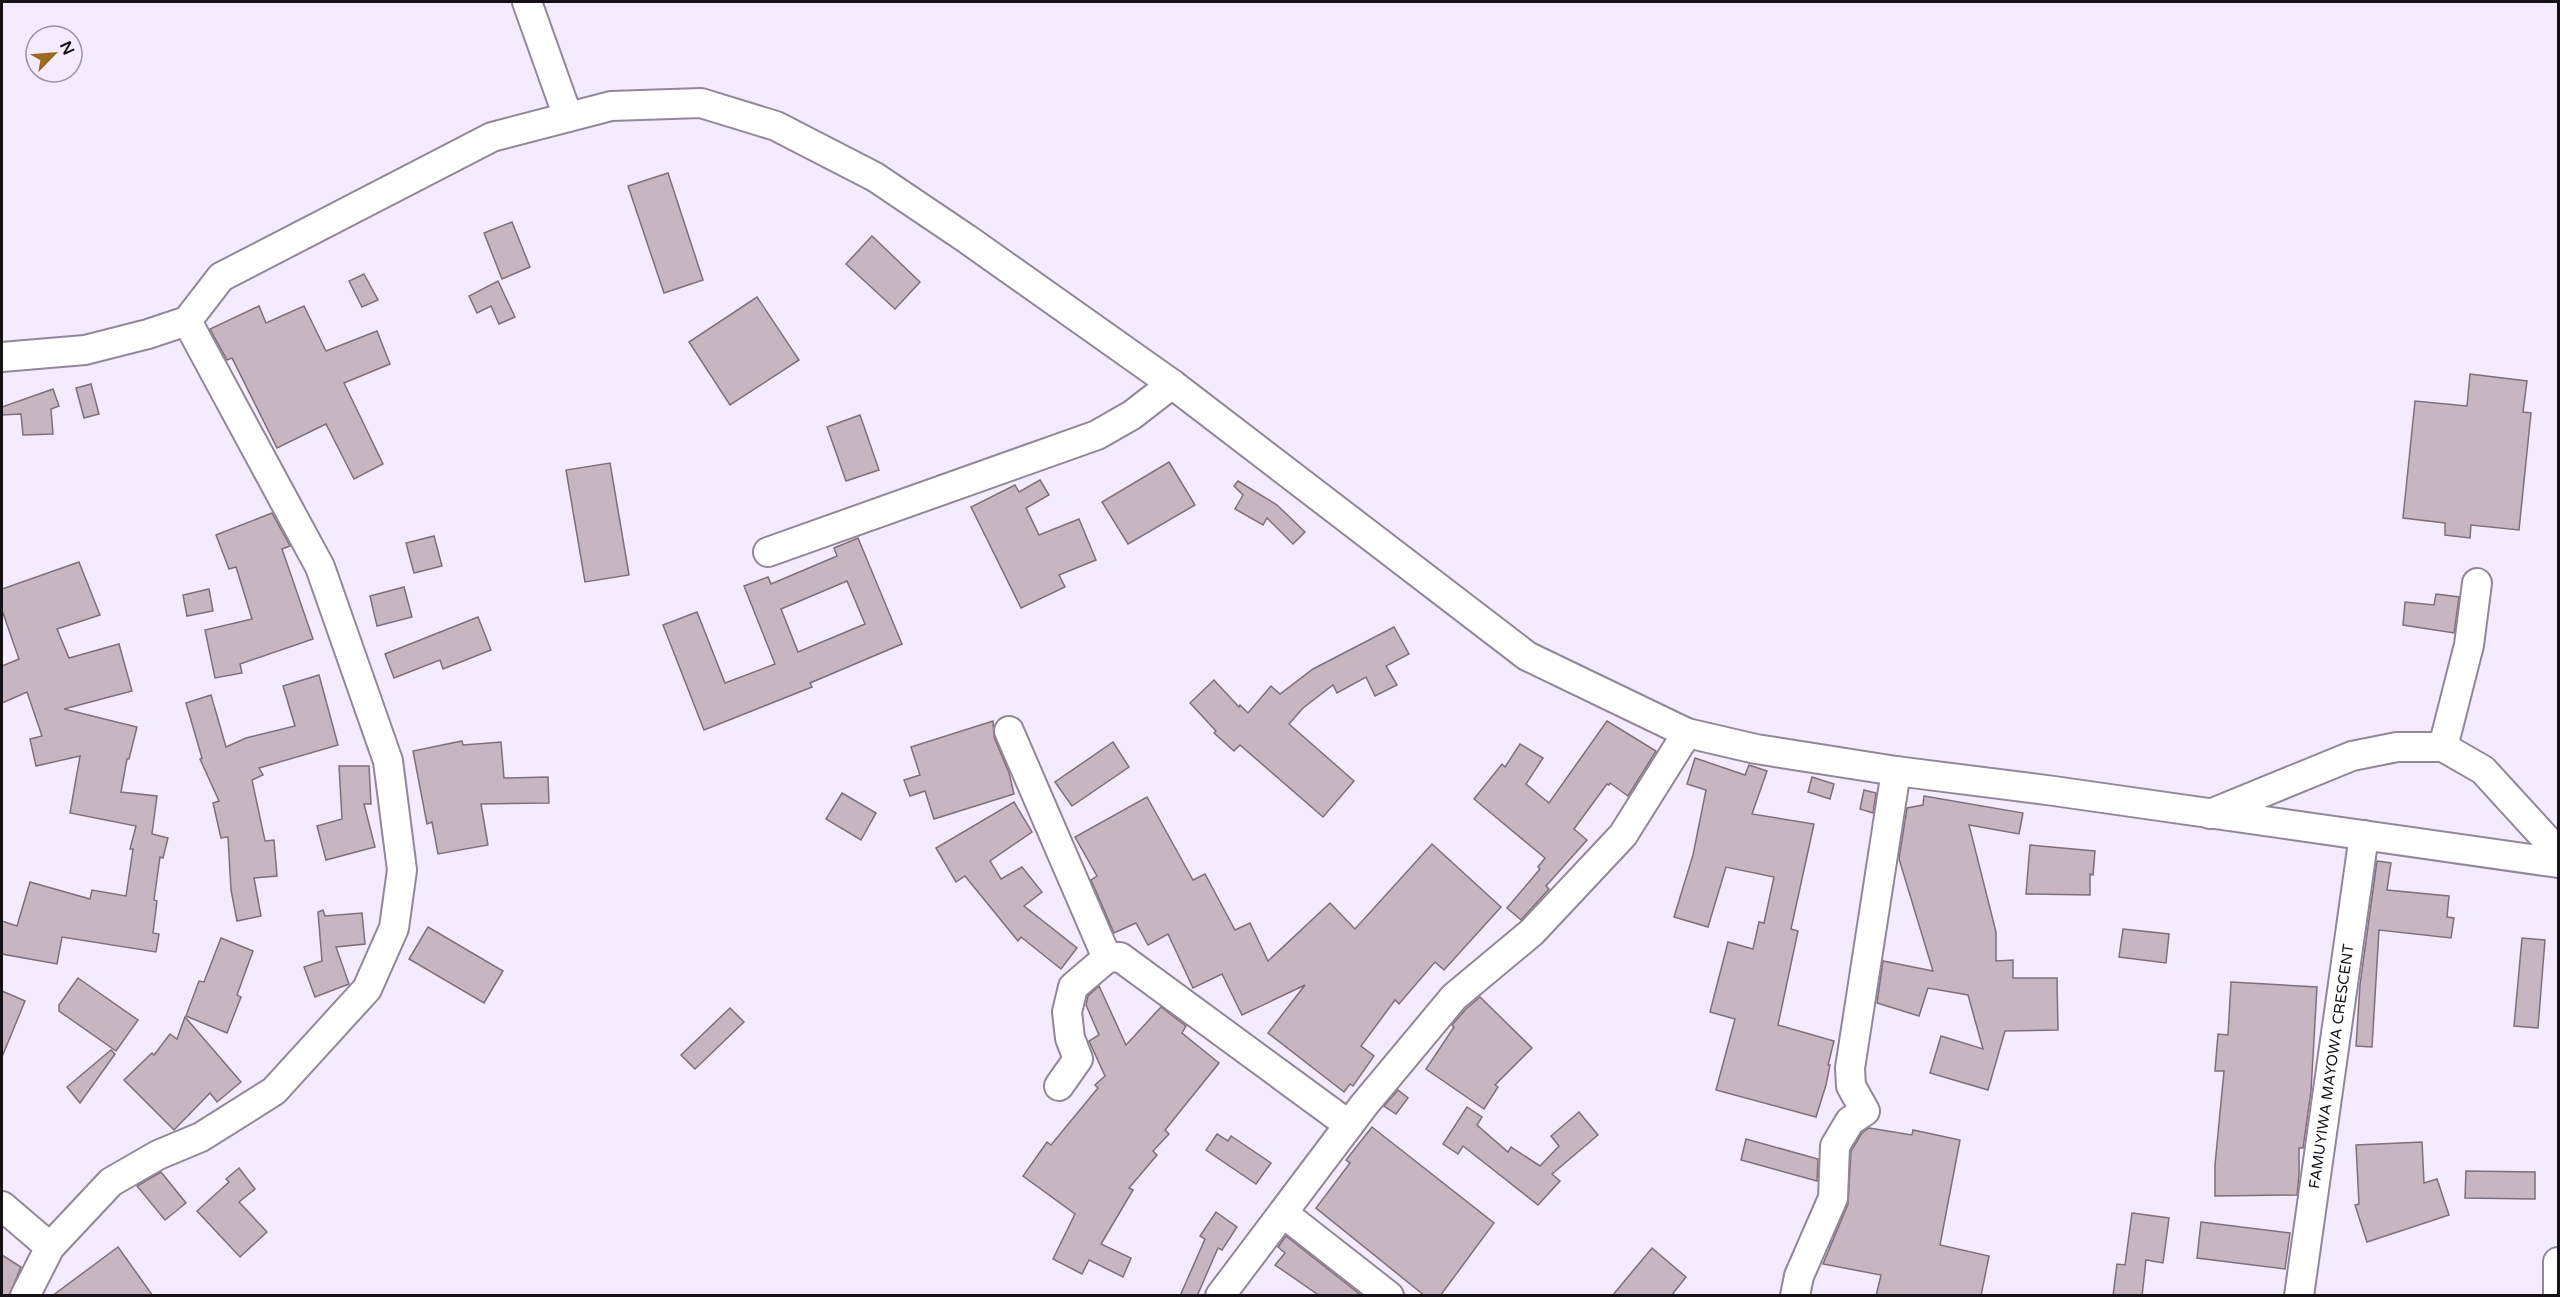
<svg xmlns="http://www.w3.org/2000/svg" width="2560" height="1297" viewBox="0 0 2560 1297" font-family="'Varela Round',sans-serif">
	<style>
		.building { fill: #c7b5c2; stroke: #7f6f7b; stroke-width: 1.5; fill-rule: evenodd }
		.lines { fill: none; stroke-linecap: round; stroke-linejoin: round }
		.minor-casing { stroke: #918798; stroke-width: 32 }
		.minor { stroke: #fff; stroke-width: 28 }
		.labels { text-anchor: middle; stroke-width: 6; stroke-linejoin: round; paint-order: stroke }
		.street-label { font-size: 15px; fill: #151117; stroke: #f5ebfe }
	</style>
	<rect width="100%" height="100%" fill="#f5ebfe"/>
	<g class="building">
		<path d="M668 173 703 280 664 293 628 186Z"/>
		<path d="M512 222 530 267 502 279 484 233Z"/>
		<path d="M872 236 920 282 895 309 846 264Z"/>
		<path d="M364 274 378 300 362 307 349 281Z"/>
		<path d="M498 281 515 317 499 324 491 306 477 313 469 296Z"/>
		<path d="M757 297 799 360 730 405 689 342Z"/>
		<path d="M259 306 266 323 304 306 326 351 377 331 390 364 344 383 383 464 354 479 326 424 277 448 232 358 227 360 210 329Z"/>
		<path d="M2470 374 2527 381 2523 412 2531 413 2519 530 2471 525 2470 538 2445 535V523L2403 518 2415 401 2467 406Z"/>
		<path d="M91 384 99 414 84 418 76 388Z"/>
		<path d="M53 389 59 406 51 409 53 434 23 435 21 414 2 415V407Z"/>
		<path d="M860 415 879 470 846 481 827 427Z"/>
		<path d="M1169 462 1195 505 1128 544 1102 502Z"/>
		<path d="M610 463 629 575 585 582 566 470Z"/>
		<path d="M1040 480 1049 495 1026 508 1039 535 1079 519 1096 560 1059 575 1065 587 1021 608 971 507 1015 485 1019 492Z"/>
		<path d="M1238 481 1277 505 1305 532 1293 544 1267 518 1263 525 1235 509 1243 495 1234 486Z"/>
		<path d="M272 513 290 546 282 549 313 639 240 664 242 673 215 678 205 630 252 619 236 567 229 569 216 535Z"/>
		<path d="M434 536 442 566 414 573 406 543Z"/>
		<path d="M858 538 902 644 810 683 812 687 704 730 663 625 697 612 725 683 775 664 744 586 768 577 771 584 837 556 834 548ZM847 581 865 624 798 652 781 609Z"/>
		<path d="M79 562 100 615 57 629 69 658 119 644 132 691 64 709 137 727 129 759H127L121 792 157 796 152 834 168 838 163 858 160 857 154 900 157 901 153 933 159 934 156 952 62 937 57 964 2 954V921L17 926 30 882 90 899 92 890 126 896 133 849H130L136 826 70 813 80 756 36 766 30 739 42 736 27 692 2 703V666L19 659 2 610V589Z"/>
		<path d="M404 587 412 617 377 626 370 596Z"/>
		<path d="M209 589 213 611 187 616 183 595Z"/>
		<path d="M2436 594 2459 597 2454 633 2403 625 2405 602 2434 605Z"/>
		<path d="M478 617 491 650 443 669 440 660 394 678 385 654Z"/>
		<path d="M1394 627 1409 654 1386 666 1397 685 1375 696 1366 677 1337 693 1333 685 1303 708 1289 724 1354 781 1323 817 1240 745 1234 751 1214 733 1216 731 1190 703 1214 680 1239 707 1240 705 1248 713 1271 686 1280 694 1313 669Z"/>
		<path d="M319 675 338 745 259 768 263 775 252 780 265 841 274 840 277 876 254 878 261 916 237 921 231 890 228 837 221 838 213 803 219 801 200 759 202 758 186 703 211 695 226 747 246 738 295 726 283 686Z"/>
		<path d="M993 721 994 737 1009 773 1014 794 934 819 925 791 910 796 904 780 920 775 911 747Z"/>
		<path d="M1607 721 1656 751 1628 796 1610 783 1609 785 1607 784 1574 829 1587 840 1546 886 1549 889 1521 920 1507 908 1540 869 1538 867 1545 858 1474 799 1502 764 1505 767 1520 744 1543 758 1526 784 1549 803Z"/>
		<path d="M462 741 463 745 501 742 504 778 548 777 549 803 481 804 488 845 438 854 432 822 427 824 413 751Z"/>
		<path d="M1113 742 1129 767 1072 806 1055 782Z"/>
		<path d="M1695 758 1745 775 1749 765 1767 771 1752 814 1814 824 1791 929 1798 931 1778 1025 1834 1041 1828 1065H1830L1826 1085 1816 1117 1716 1090 1735 1019 1710 1012 1728 942 1753 949 1759 922 1764 923 1774 877 1726 867 1708 927 1674 917 1693 855 1706 790 1687 784Z"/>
		<path d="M339 766H369L371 804H364L375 847 326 860 317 826 342 819Z"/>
		<path d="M1812 777 1834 784 1830 799 1808 792Z"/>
		<path d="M1864 790 1876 793 1873 813 1860 809Z"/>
		<path d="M842 793 876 813 861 840 826 819Z"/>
		<path d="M1924 796 2023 813 2019 834 1969 825 1996 932V961L2013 960V978H2057L2058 1030 2005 1031 1988 1090 1930 1073 1941 1036 1983 1049 1968 995 1928 988 1919 1016 1877 1003 1883 961 1933 971 1899 859 1907 808 1923 805Z"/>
		<path d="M1147 797 1193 880 1205 874 1235 930 1250 923 1268 961 1330 903 1355 929 1432 844 1501 907 1444 970 1435 962 1399 1004 1395 1000 1361 1046 1374 1056 1353 1086 1350 1084 1344 1092 1268 1033 1305 985 1242 1015 1222 974 1193 988 1168 934 1148 945 1136 923 1114 933 1091 880 1097 876 1075 837Z"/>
		<path d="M1014 802 1032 832 990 861 1001 879 1022 867 1042 892 1024 906 1077 948 1061 969 1021 937 1018 941 965 876 956 882 936 848Z"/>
		<path d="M2030 845 2095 851 2093 875 2090 874V895L2026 894Z"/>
		<path d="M2377 861 2391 863 2387 890 2449 896 2447 917 2454 918 2451 938 2379 930 2372 1047 2356 1046 2360 985Z"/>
		<path d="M323 910 325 916 362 913 365 944 336 947 349 984 315 997 304 967 322 961 318 912Z"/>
		<path d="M428 927 503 971 484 1003 409 959Z"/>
		<path d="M2123 929 2169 934 2166 963 2119 957Z"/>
		<path d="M221 938 253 951 237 995 241 997 227 1033 186 1016 199 981 204 982Z"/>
		<path d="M2522 938 2545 940 2538 1028 2514 1026Z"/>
		<path d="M78 978 138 1020 116 1051 59 1011V1005Z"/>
		<path d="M2231 982 2317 987 2311 1091 2303 1148H2299V1174L2297 1195 2215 1196V1165L2224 1071H2215L2218 1034 2228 1035Z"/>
		<path d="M1099 986 1126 1045 1161 1007 1186 1026 1182 1033 1219 1063 1165 1130 1169 1134 1153 1151 1157 1155 1129 1188 1133 1190 1101 1244 1131 1258 1123 1277 1089 1260 1082 1274 1053 1259 1075 1214 1023 1176 1047 1142 1051 1145 1098 1088 1095 1085 1105 1076 1089 1041 1099 1035 1086 1005 1088 996Z"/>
		<path d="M2 991 25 1001 2 1057Z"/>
		<path d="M1480 997 1532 1048 1495 1085 1498 1087 1484 1109 1426 1069 1454 1027 1452 1025 1466 1009Z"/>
		<path d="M730 1008 744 1022 695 1069 681 1055Z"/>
		<path d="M185 1017 241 1082 217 1102 210 1093 174 1130 124 1080 152 1053 154 1055 170 1034 177 1039Z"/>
		<path d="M111 1050 115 1054 80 1103 67 1087Z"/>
		<path d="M1398 1090 1408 1098 1396 1114 1384 1106Z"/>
		<path d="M1467 1107 1482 1117 1477 1125 1508 1152 1511 1147 1540 1166 1559 1146 1551 1136 1579 1112 1598 1135 1552 1174 1560 1181 1538 1205 1463 1146 1458 1154 1443 1144Z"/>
		<path d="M1372 1127 1494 1223 1440 1296H1425L1316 1208 1350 1163 1346 1160Z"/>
		<path d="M1869 1128 1912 1135 1913 1130 1960 1140 1940 1245 1989 1256 1981 1296H1876L1881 1275 1823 1264 1848 1204 1851 1151 1862 1133Z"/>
		<path d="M1217 1134 1228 1141 1231 1136 1271 1163 1256 1184 1206 1150Z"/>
		<path d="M1746 1139 1818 1159 1817 1181 1741 1160Z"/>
		<path d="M2422 1142 2424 1183 2437 1179 2449 1215 2367 1242 2355 1205 2359 1204 2356 1145Z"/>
		<path d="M239 1168 255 1189 239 1202 267 1232 240 1257 197 1211 229 1182 226 1179Z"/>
		<path d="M2466 1171 2535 1172V1199L2465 1198Z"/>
		<path d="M161 1172 186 1203 165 1220 137 1186Z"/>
		<path d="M1216 1212 1237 1227 1222 1250 1218 1248 1197 1296H1180L1205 1239 1200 1236Z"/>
		<path d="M2132 1213 2169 1218 2163 1263 2146 1260 2142 1296H2113L2117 1264 2125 1265Z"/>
		<path d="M2201 1222 2290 1233 2285 1269 2197 1258Z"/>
		<path d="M1286 1236 1362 1296H1320L1275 1265 1285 1253 1278 1247Z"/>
		<path d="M118 1247 153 1296H52Z"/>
		<path d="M1652 1248 1686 1277 1671 1296H1612Z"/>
		<path d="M2 1255 21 1267 9 1296H2Z"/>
	</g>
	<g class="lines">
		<defs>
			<g id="minor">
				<path d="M527 2 568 117"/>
				<path d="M2 357 85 350 148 334 187 321 221 277 492 137 611 106 701 103 776 126 875 177 967 239 1172 384 1527 656 1687 733 1756 749 1896 771 2054 791 2558 863"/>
				<path d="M768 552 1097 435 1132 415 1172 384"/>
				<path d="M1009 731 1107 958"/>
				<path d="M2443 747 2469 645 2477 583"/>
				<path d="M2210 814 2352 756 2397 747H2443L2483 770 2558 852"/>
				<path d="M1059 1086 1078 1059 1070 1038 1067 1012 1073 987 1107 958 1120 957 1349 1125"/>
				<path d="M2 1206 50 1247"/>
				<path d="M1283 1213 1389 1296"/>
				<path d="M25 1296 50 1247 111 1182 158 1155 201 1137 274 1091 367 989 394 928 402 870 388 761 320 567 187 321"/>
				<path d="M1220 1296 1364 1105 1454 997 1532 932 1623 835 1687 733"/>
				<path d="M1795 1296 1799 1276 1833 1198 1835 1146 1850 1121 1865 1111 1851 1086 1850 1068 1896 771"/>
				<path id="s1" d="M2299 1296 2364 835"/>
				<path d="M2558 1296V1262"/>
			</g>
		</defs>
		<use href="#minor" class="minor-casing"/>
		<use href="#minor" class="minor"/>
	</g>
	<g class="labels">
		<g class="street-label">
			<text dy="5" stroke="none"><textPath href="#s1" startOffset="232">FAMUYIWA MAYOWA CRESCENT</textPath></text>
		</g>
	</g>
	<rect width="2560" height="1297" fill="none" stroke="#151117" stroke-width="6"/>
	<g transform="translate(54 54) rotate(65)"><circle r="28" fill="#f5ebfe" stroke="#9b94a2" stroke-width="1.5"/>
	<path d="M0-4.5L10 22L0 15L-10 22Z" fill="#9d6820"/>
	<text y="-9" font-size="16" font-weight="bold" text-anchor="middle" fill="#151117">N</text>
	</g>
</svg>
